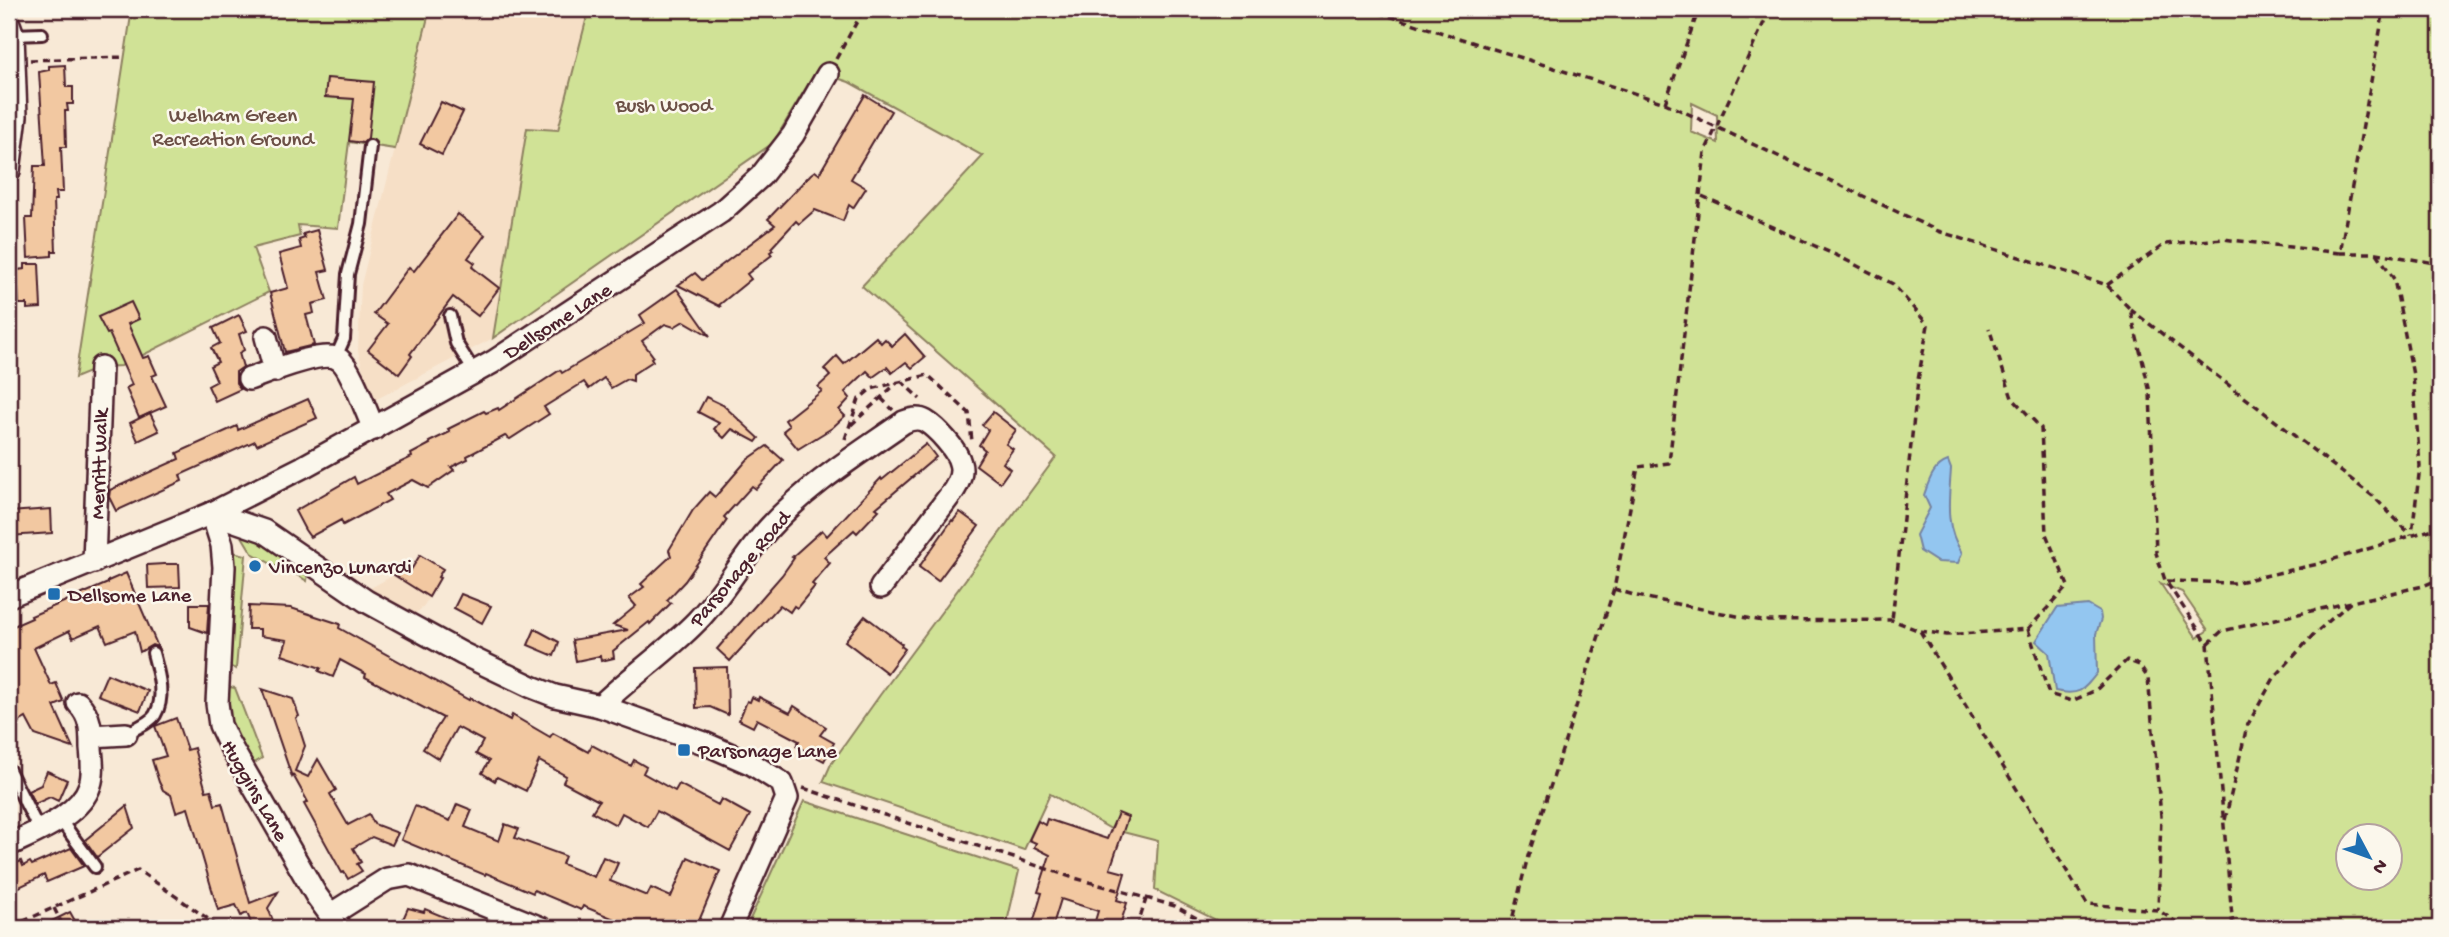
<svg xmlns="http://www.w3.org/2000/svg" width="2449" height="937" viewBox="0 0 2449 937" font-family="'Gochi Hand',sans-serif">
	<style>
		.built { fill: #f6dfc6 }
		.green { fill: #d0e296; stroke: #8d8060; stroke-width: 2; fill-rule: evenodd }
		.water { fill: #93c6f0; stroke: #7683a1; stroke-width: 2 }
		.building { fill: #f2c8a1; stroke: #4a1f2b; stroke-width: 2 }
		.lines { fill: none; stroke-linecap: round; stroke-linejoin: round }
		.service-casing { stroke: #4a1f2b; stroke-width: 16 }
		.minor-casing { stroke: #4a1f2b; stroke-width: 26 }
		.path { stroke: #4a1f2b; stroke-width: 3.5; stroke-dasharray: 7 5; stroke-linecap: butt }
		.service { stroke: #fbf7ec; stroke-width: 10 }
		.minor { stroke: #fbf7ec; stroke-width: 21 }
		.poi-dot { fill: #1f6fb2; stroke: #fbf7ec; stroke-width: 2.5 }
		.labels { text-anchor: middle; stroke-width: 5; stroke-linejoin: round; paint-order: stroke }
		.park-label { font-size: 21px; fill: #6c5046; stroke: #fbf7ec }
		.street-label { font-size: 21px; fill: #4a1f2b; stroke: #fbf7ec }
		.poi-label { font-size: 21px; fill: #4a1f2b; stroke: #fbf7ec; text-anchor: start }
	</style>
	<rect width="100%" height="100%" fill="#f8e9d6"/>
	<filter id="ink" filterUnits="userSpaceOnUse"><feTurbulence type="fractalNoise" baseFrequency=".0143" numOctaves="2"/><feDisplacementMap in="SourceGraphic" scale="14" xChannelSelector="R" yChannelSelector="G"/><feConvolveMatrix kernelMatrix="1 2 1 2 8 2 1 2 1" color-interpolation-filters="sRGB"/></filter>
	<g filter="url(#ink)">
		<g class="built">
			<path d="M430 9H589L558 130 527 128 493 338 371 402 358 351 361 285Z"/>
			<path d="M401 564 436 586 423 607 413 616 367 590 394 575Z"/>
		</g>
		<g class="green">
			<path d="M132 9H430L395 149 349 142 338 228 298 225 300 236 253 248 269 292 121 366 101 367 75 378Z"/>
			<path d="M589 9H2440V537L2437 538 2440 558V928H1232L1155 890 1158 841 1111 829 1050 794 1024 850 823 782 831 764 880 695 1056 457 862 286 983 156 849 82 816 71 773 143 493 338 527 128 558 130ZM1692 103 1717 115 1718 143 1691 132ZM2160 583 2182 592 2208 630 2197 638ZM2348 836H2390V878H2348Z"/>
			<path d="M240 533 250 535 308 571 307 581 284 567 275 566 252 553Z"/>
			<path d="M228 551 246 555 236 669 228 666Z"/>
			<path d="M223 686 235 688 262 758 256 762 247 763 227 719Z"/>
			<path d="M804 801 1019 871 1007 922 1031 928H746Z"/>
		</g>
		<g class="water">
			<path d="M1948 461 1951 469C1949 501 1944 525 1962 553L1958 563 1937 562 1920 551 1916 535 1930 508 1924 495C1929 481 1933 466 1948 461Z"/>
			<path d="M2088 605 2100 612 2101 619 2096 634 2097 673C2083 691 2079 696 2055 691L2049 653 2036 641 2057 608Z"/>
		</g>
		<g class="building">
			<path d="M65 65 66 87H73V104H67L68 111H65L66 147H61L63 192H56L57 200H54L56 251H52V256L28 258 26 218H32L34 166H45L39 72 49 70V66Z"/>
			<path d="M327 78 374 82 368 138 363 143 349 141 354 99 325 97Z"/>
			<path d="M865 95 891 111 851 179 866 188 853 208 849 205 843 221 815 210 799 224 796 221 771 248 773 250 770 252 772 255 747 274 751 279 719 305 721 307 678 285 695 273 702 280 775 225 768 219 811 174 815 171 819 174Z"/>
			<path d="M441 102 463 112 442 155 420 144Z"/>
			<path d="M458 214 485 235 468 258 475 263 472 267 499 288 478 316 453 297 410 354 412 356 399 374 368 350 388 324 374 314 409 267 414 271Z"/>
			<path d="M317 230 328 270 319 272 327 300 312 304 314 313 306 315 314 345 285 352 270 293 288 288 279 254 301 248 299 240 305 238 303 234Z"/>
			<path d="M25 264H39L41 308 27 309V304H19L17 270 25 269Z"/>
			<path d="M677 289 710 336 684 321 674 327 665 324 642 341 653 356 651 358 653 361 633 374V381L627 379 611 388 604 378 589 389 584 382 544 407 549 414 510 439 505 436 467 456 468 459 451 467 454 470 428 488 413 480 386 494 390 500 343 525 341 520 310 537 305 530 295 511 354 477 357 484 391 467 412 457 411 454 430 444 429 442 450 432 448 429 484 411 486 413 498 408 499 410 560 370 562 373 645 323 640 315Z"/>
			<path d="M131 302 139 319 128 324 143 358 149 356 157 374 152 376 166 406 139 418 126 388 132 385 109 333 107 334 98 317Z"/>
			<path d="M239 315 247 331 239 334 244 350 239 353 243 367 236 372V383L241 389 215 401 208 386 217 381 210 366 218 362 211 348 220 343 213 328Z"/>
			<path d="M905 334 925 357 912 368 906 362 892 373 887 367 873 377 867 371 845 392 850 398 839 410 845 416 832 428 798 449 783 431 789 426 785 420 822 391 818 387 830 376 824 369 837 356 844 364 876 337 881 343 885 339 892 346Z"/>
			<path d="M706 397 723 405 759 438 756 442 732 429 724 438 714 429 719 423 698 412Z"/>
			<path d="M308 399 317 418 257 445 255 441 180 475 182 481 116 511 109 497 110 490 179 459 177 453 237 426 238 430Z"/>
			<path d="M993 412 1016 430 1006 444 1013 449 1003 463 1010 469 1000 483 976 465 985 450 979 445 988 430 982 425Z"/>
			<path d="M150 413 159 431 138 441 130 423Z"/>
			<path d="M926 444 936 457 876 508 879 510 857 533 854 530 824 557 830 563 812 584 815 586 797 608 794 606 790 612 780 605 730 661 717 649 782 575 794 558 792 557 822 530 827 536 881 478 882 480Z"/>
			<path d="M767 446 783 460 756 489 752 486 724 517 727 520 685 581 667 600 671 603 650 624 649 622 613 651 614 658 601 661 600 656 576 661 572 640 628 630 613 625 636 606 629 598 644 587 641 584 671 556 669 550 693 510 709 492 715 497 747 460Z"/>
			<path d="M51 509 52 533 9 536V512Z"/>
			<path d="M960 512 979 526 938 581 919 567 952 520 953 521Z"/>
			<path d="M420 555 443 569 438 577 440 578 429 597 394 575 401 564 411 570Z"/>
			<path d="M164 564H179L180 587 148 588 147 565Z"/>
			<path d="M126 573 158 647 152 645 140 652 135 631 107 642 100 626 73 638 69 631 34 648 51 685 56 683 64 702 54 706 73 748 35 735 26 718 19 722 11 703 15 701 9 687V628L32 618 31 616 108 583V581Z"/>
			<path d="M461 594 491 606 482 623 454 608Z"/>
			<path d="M190 604H209L207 633 190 627Z"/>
			<path d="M249 606 291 608 340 624 339 628 469 700 470 698 510 720 512 715 550 737 553 733 588 752 592 745 631 766 634 760 646 767 643 773 675 791 679 784 718 805 721 799 750 815 730 851 657 811 648 827 622 813 616 825 592 812 599 801 563 782 566 776 539 761 526 791 497 777 495 781 482 773 489 761 476 754 483 741 457 727 439 759 423 749 443 718 365 677 366 674 340 660 333 677 319 671 321 668 282 655 287 640 260 636V629H248Z"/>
			<path d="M865 616 902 644 901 646 905 649 887 673 845 641Z"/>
			<path d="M535 629 559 642 554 656 528 645Z"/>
			<path d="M727 667 728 715 710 707 696 708 695 668Z"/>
			<path d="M107 674 148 691 140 711 98 695Z"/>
			<path d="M262 689 293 699 299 716 296 718 305 746 295 771 308 777 318 759 336 790 330 794 348 825 369 814 374 824 398 833 392 845 372 837 353 848 361 862 357 864 362 871 348 879 344 872 342 873 304 804 308 802 293 775 292 777Z"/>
			<path d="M752 697 758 700 759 697 790 713 794 706 826 727 820 735 834 743 824 761 796 746 799 741 757 719 753 727 739 720 747 701 750 702Z"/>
			<path d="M176 718 187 750 194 748 206 791 211 790 215 805 222 803 250 903 278 892 268 908 276 928H253L247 913 241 916 236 905 218 910 188 808 176 812 171 795 163 790 159 782 152 760 166 756 155 726Z"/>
			<path d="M47 771 67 780 58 801 50 797 35 804 28 791 41 785Z"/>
			<path d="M457 804 472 810 465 827 499 841 505 824 519 829 515 838 565 856 562 864 594 877 603 857 618 863 610 881 647 896 651 888 671 897 688 857 720 871 696 928H636L583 906 581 910 534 890 533 893 486 873 485 875 401 840 415 806 450 821Z"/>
			<path d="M127 806 134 828 97 857 85 840Z"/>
			<path d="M1118 813 1128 817 1110 869 1125 873 1117 900 1127 903 1119 928H1093L1098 911 1061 899 1052 928 1033 923 1042 893 1038 892 1050 855 1034 847 1036 843 1029 840 1038 821 1045 825 1047 819 1107 839Z"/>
			<path d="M71 848 84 866 47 882 44 875 9 892V867L21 861 23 866 30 862 32 865Z"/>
			<path d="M408 908 424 912 425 909 471 928H399Z"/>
			<path d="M70 912 79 928H38Z"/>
		</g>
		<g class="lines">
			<defs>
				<g id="service">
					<path d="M13 35 42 34"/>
					<path d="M450 316 456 343 475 373"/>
					<path d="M336 357 344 339 348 274 361 224 370 146"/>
					<path d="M126 734C134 729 150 723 155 715 166 697 158 672 153 653"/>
					<path d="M9 770 39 830"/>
					<path d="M59 818 95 867"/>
				</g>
				<g id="minor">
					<path d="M9 24 13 35 16 116 9 171"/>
					<path d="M266 337 275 371"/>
					<path d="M249 379C267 373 325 348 340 360 351 368 367 414 374 429"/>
					<path d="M212 513 264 531 366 601 463 654 532 687 555 696 600 706 704 743 752 764 782 783 787 798 730 928"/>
					<path d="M212 513 222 545 224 567 217 703 220 725 228 742 316 895 340 928"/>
					<path d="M94 562 101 367"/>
					<path d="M9 596 212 513 303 467 493 362 721 212 761 176 793 135 828 74"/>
					<path d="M600 706C631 676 667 652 697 621 724 593 743 557 769 528 808 485 857 455 904 422 911 419 918 417 925 421 937 428 957 450 960 463 963 472 959 482 954 490L881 587"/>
					<path d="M91 736 126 734"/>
					<path d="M9 845C35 832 80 816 90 785 94 773 92 760 91 748 91 730 91 716 78 703"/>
					<path d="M330 915 387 879 409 875 541 928"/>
				</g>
			</defs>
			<use href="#service" class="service-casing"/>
			<use href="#minor" class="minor-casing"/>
			<g class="path">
				<path d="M1367 9 1665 103 1938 231 2107 285 2130 309 2150 392 2156 553 2165 580 2208 644 2233 928"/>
				<path d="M836 59 864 9"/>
				<path d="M30 60 125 57"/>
				<path d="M1665 103 1699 9"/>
				<path d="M1702 196 1840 257 1893 284 1928 325 1918 380 1892 620"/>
				<path d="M2340 253H2377L2440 264"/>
				<path d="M2377 253 2394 279 2413 375 2420 466 2412 534"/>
				<path d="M2107 285 2165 244 2223 239 2340 253 2384 9"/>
				<path d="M2130 309 2374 497 2411 535"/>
				<path d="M901 381 920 399"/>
				<path d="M881 398 893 410"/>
				<path d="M851 425 897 383"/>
				<path d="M845 439 859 399 871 389 928 375 969 413 972 442"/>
				<path d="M2167 581 2233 583 2318 564 2440 527"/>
				<path d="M1614 589 1637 596 1762 621 1892 620 1920 631 2087 904 2158 910 2185 928"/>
				<path d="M2028 629 2049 694 2072 701 2096 690 2127 660 2139 665 2148 678 2161 816 2158 910"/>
				<path d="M1920 631 1947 635 2028 629 2068 586 2046 534 2041 428 2012 398 1989 328"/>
				<path d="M2208 644 2222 631 2423 586 2440 579"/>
				<path d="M803 788 1071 877 1175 906 1214 928"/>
				<path d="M2225 820 2247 726 2274 678 2313 635 2351 602"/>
				<path d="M54 908 64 928"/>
				<path d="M9 911 15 925 138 870 221 928"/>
				<path d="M1137 928 1146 899"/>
				<path d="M1510 928 1528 856 1614 589 1638 467 1669 463 1705 152 1770 9"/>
			</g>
			<use href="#service" class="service"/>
			<use href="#minor" class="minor"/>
		</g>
	</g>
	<g class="poi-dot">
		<circle cx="255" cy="566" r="7"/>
		<rect x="47" y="587" width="14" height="14" rx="3.5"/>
		<rect x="677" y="743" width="14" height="14" rx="3.5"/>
	</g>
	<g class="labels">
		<g class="park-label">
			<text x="664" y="111">Bush Wood</text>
			<text x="233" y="121">Welham Green<tspan x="233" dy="24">Recreation Ground</tspan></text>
		</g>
		<g class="street-label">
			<text transform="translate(557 320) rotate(-33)" y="7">Dellsome Lane</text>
			<text transform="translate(98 464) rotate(-88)" y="7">Merritt Walk</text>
			<text transform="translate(739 568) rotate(-50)" y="7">Parsonage Road</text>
			<text transform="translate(256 790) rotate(60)" y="7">Huggins Lane</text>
		</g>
		<g class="poi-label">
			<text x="269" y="573">Vincenzo Lunardi</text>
			<text x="68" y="601">Dellsome Lane</text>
			<text x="698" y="757">Parsonage Lane</text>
		</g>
	</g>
	<rect width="2449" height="937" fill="none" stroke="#fbf7ec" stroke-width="35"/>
	<rect x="18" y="18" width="2414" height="902" fill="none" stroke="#4a1f2b" stroke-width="2.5" filter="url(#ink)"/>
	<g transform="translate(2369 857) rotate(131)"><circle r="33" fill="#fbf7ec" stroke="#b4a19f" stroke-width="2"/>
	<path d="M0-5L12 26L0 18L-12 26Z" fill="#1f6fb2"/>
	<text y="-10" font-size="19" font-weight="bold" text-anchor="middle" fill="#4a1f2b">N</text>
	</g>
</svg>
